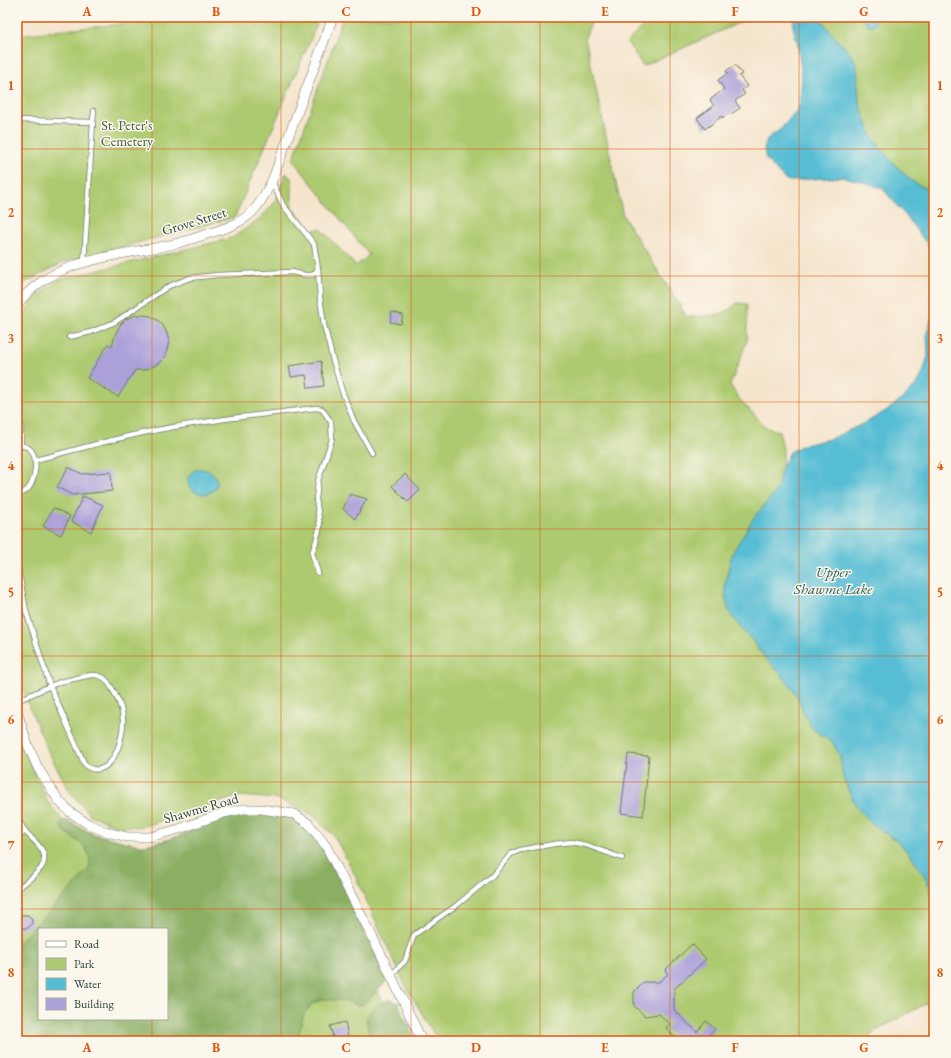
<svg xmlns="http://www.w3.org/2000/svg" width="951" height="1058" viewBox="0 0 951 1058" font-family="'EB Garamond',serif">
	<style>
		.green { fill: #aeca70; stroke: #668452; fill-rule: evenodd }
		.forest { fill: #8aae62; stroke: #54764b; fill-rule: evenodd }
		.water { fill: #56bdd4; stroke: #3a7d84 }
		.building { fill: #aca0d9 }
		.lines { fill: none; stroke-linecap: round; stroke-linejoin: round }
		.service-casing { stroke: #6a786a; stroke-width: 6 }
		.minor-casing { stroke: #6a786a; stroke-width: 10 }
		.service { stroke: #fff; stroke-width: 4.5 }
		.minor { stroke: #fff; stroke-width: 9 }
		.grid { fill: none; stroke: #de580e; stroke-width: 1; stroke-opacity: 0.55 }
		.labels { text-anchor: middle; stroke-width: 3; stroke-linejoin: round; paint-order: stroke }
		.park-label { font-size: 14px; fill: #436043; stroke: #fbf7ec }
		.street-label { font-size: 14px; fill: #1f3d34; stroke: #fbf7ec }
		.water-label { font-size: 15px; font-style: italic; fill: #2d5d5c; stroke: #fbf7ec }
		.neatline { fill: none; stroke: #de580e; stroke-width: 1.5 }
		.grid-label { font-size: 13px; text-anchor: middle; font-weight: bold; fill: #de580e }
	</style>
	<rect width="100%" height="100%" fill="#fbf7ec"/>
	<filter id="ink" filterUnits="userSpaceOnUse"><feTurbulence type="fractalNoise" baseFrequency=".025" numOctaves="2"/><feDisplacementMap in="SourceGraphic" scale="8" xChannelSelector="R" yChannelSelector="G"/><feConvolveMatrix kernelMatrix="1 2 1 2 8 2 1 2 1" color-interpolation-filters="sRGB"/></filter>
	<filter id="wash" filterUnits="userSpaceOnUse"><feTurbulence type="fractalNoise" baseFrequency=".012" numOctaves="4" result="noise"/><feDisplacementMap in="SourceGraphic" scale="16" xChannelSelector="R" yChannelSelector="G"/><feGaussianBlur stdDeviation="0.9" result="paint"/><feColorMatrix in="noise" values="0 0 0 0 0 0 0 0 0 0 0 0 0 0 0 0 0 1.4 0 .05"/><feComposite in="paint" operator="in"/></filter>
	<g filter="url(#wash)">
		<rect width="100%" height="100%" fill="#f5e5cd"/>
		<g class="green">
			<path d="M184 17H285L317 24 235 217 64 262 17 287V35Z"/>
			<path d="M343 17H594L585 37 623 216 687 317C708 315 721 319 737 303L747 304V341L730 385 741 401 767 428 779 431 783 449 782 482 729 566 725 585 726 600 740 627 752 640 766 659 782 675 798 697 805 716 813 729 833 743 840 756 843 778 853 800 859 810 877 828 898 841 914 860 926 878 934 897V999L870 1034 871 1041H438L404 983 353 871 334 836 311 814 278 799 239 796 141 827 117 826 90 815 70 792 50 755 28 704 20 679 17 664V330L32 300 58 280 232 238 261 218 274 203 286 173 292 179V207L312 230 321 229 356 266 369 255 293 160Z"/>
			<path d="M652 17H752L643 66 627 42Z"/>
			<path d="M819 17H863L868 25H875L876 17H934V193L912 181 891 161 872 137 859 102 856 66 849 51 838 41Z"/>
			<path d="M17 734 48 802 70 830 133 847 150 844 178 837 371 979 405 1041H17ZM39 929H167V1019H39Z"/>
		</g>
		<g class="forest">
			<path d="M244 813C257 813 285 815 296 820 322 835 338 878 351 904 362 927 374 950 385 973L386 978 385 983 364 1004 360 1005 354 1004 347 1001 323 999 312 1004 304 1014 297 1041H17V944L74 886 89 868 90 857 85 847 62 829 61 824 63 821H68L81 828 97 835 139 845 155 844 176 837 230 816ZM39 929H167V1019H39Z"/>
			<path d="M389 1000 394 1001 398 1003 415 1041H371C370 1034 366 1025 367 1018 370 1009 381 1002 389 1000Z"/>
		</g>
		<g class="water">
			<path d="M794 17H819L838 41 849 51 857 66 859 102 872 137 891 161 912 181 934 193V253L906 216 882 188 864 182 844 177 811 179 791 181 784 179 766 159 764 149 767 139 781 129 798 109 800 101 802 78 798 46 793 26Z"/>
			<path d="M863 17H876L875 25H868Z"/>
			<path d="M934 312V897L926 878 914 860 898 841 877 828 859 810 853 800 843 778 840 756 833 743 813 729 805 716 798 697 782 675 766 659 752 640 740 627 730 614 726 600 725 584 732 554 754 517 769 500 777 488 781 470 790 452 803 445 830 439 867 422 889 409 903 398 917 384 923 373 928 356 927 333 931 319Z"/>
			<path d="M197 469C201 469 205 469 209 471 216 474 220 483 215 489 201 504 173 481 197 469Z"/>
		</g>
		<g id="blocks">
			<g class="building">
				<path d="M735 65 742 74 739 76 747 86 742 90 745 94 735 101 740 108 731 114 730 113 723 118 722 116 705 129 697 118 714 106 710 100 724 89 718 80 728 73 726 71Z"/>
				<path d="M392 312 403 315 401 324 390 322Z"/>
				<path d="M136 315H143L150 316 156 319 161 323 165 329 167 334 169 341 168 346 165 357 161 361 156 365 150 368 143 370H135L118 397 87 378 108 344 112 346 115 335 120 325 126 319Z"/>
				<path d="M321 361 324 386 308 388 306 375 291 377 289 366Z"/>
				<path d="M68 467 82 474 111 472 112 491 72 495 57 487Z"/>
				<path d="M405 474 420 490 408 502 392 486Z"/>
				<path d="M350 494 367 499 355 519 343 509Z"/>
				<path d="M83 496 103 505 91 532 71 521Z"/>
				<path d="M53 508 70 516 61 535 43 526Z"/>
				<path d="M628 754 649 756 643 816 621 813Z"/>
				<path d="M22 915H28L31 918 32 921 31 925 28 928 17 929V921Z"/>
				<path d="M692 944 706 959 674 989V1010L697 1032 706 1021 715 1029 705 1039 707 1041H678L666 1028 670 1024 659 1014 645 1016 634 1006V992L644 982H659L668 974 665 970Z"/>
				<path d="M345 1022 349 1041H334L330 1026Z"/>
			</g>
		</g>
	</g>
	<g filter="url(#ink)">
		<use href="#blocks" fill-opacity="0" stroke="#6a786a" stroke-width="1"/>
		<g class="lines">
			<defs>
				<g id="service">
					<path d="M17 120 93 122 84 262"/>
					<path d="M93 122 94 111"/>
					<path d="M318 269 320 298 324 325 332 357 342 391 354 421 372 453"/>
					<path d="M69 337 91 332 115 322 169 286 190 278 217 275 292 272 305 275H313L318 269 314 244 283 205 272 181"/>
					<path d="M21 445V426"/>
					<path d="M17 446C41 442 38 477 28 489 25 492 21 494 17 493"/>
					<path d="M35 460C71 451 106 441 142 433 199 421 258 415 316 408L322 409 331 422 332 439 318 481 316 499 320 526 315 545 312 553 318 573"/>
					<path d="M17 563 26 611 50 686 17 701"/>
					<path d="M91 675C104 674 108 681 114 692 119 701 123 710 123 721 123 736 116 765 100 769 93 771 88 768 84 763L50 686 60 682Z"/>
					<path d="M17 817C20 822 22 827 25 831 34 842 52 852 41 868 35 876 25 883 17 889"/>
					<path d="M17 838 25 831"/>
					<path d="M391 975 405 961 414 935 457 905 492 876 511 854 520 850 554 844 571 842 586 845 622 858"/>
				</g>
				<g id="minor">
					<path d="M17 305C53 256 124 256 178 243 188 241 198 237 207 234 224 229 243 223 255 209 262 201 267 190 272 181L333 17"/>
					<path d="M17 711 27 743 38 768 59 801 70 812 88 824 107 832 127 837H150L179 829 224 813 243 809H261L294 814 309 824 326 846 379 950 422 1041"/>
				</g>
			</defs>
			<use href="#service" class="service-casing"/>
			<use href="#minor" class="minor-casing"/>
			<use href="#service" class="service"/>
			<use href="#minor" class="minor"/>
		</g>
	</g>
	<path class="grid" d="M152 17V929M281 17V1041M411 17V1041M540 17V1041M670 17V1041M799 17V1041M17 149H934M17 276H934M17 402H934M17 529H934M17 656H934M17 782H934M17 909H934M152 1019V1041"/>
	<g class="labels">
		<g class="park-label">
			<text x="127" y="130">St. Peter's<tspan x="127" dy="16">Cemetery</tspan></text>
		</g>
		<g class="street-label">
			<text transform="translate(194 221) rotate(-17)" y="5">Grove Street</text>
			<text transform="translate(201 808) rotate(-16)" y="5">Shawme Road</text>
		</g>
		<g class="water-label">
			<text x="833" y="577">Upper<tspan x="833" dy="17">Shawme Lake</tspan></text>
		</g>
	</g>
	<rect width="951" height="1058" fill="none" stroke="#fbf7ec" stroke-width="44"/>
	<rect x="38" y="928" width="130" height="92" fill="#fbf7ec" stroke="#a3ada2"/>
	<rect x="46" y="941" width="20" height="6" fill="#ffffff" stroke="#a3ada2"/>
	<text x="74" y="948" font-size="12" fill="#1f3d34">Road</text>
	<rect x="46" y="958" width="20" height="12" fill="#aeca70" stroke="#a3ada2"/>
	<text x="74" y="968" font-size="12" fill="#1f3d34">Park</text>
	<rect x="46" y="978" width="20" height="12" fill="#56bdd4" stroke="#a3ada2"/>
	<text x="74" y="988" font-size="12" fill="#1f3d34">Water</text>
	<rect x="46" y="998" width="20" height="12" fill="#aca0d9" stroke="#a3ada2"/>
	<text x="74" y="1008" font-size="12" fill="#1f3d34">Building</text>
	<rect x="22" y="22" width="907" height="1014" class="neatline"/>
	<g class="grid-label">
		<text x="87" y="16">A</text>
		<text x="216" y="16">B</text>
		<text x="346" y="16">C</text>
		<text x="476" y="16">D</text>
		<text x="605" y="16">E</text>
		<text x="735" y="16">F</text>
		<text x="864" y="16">G</text>
		<text x="11" y="90">1</text>
		<text x="940" y="90">1</text>
		<text x="11" y="217">2</text>
		<text x="940" y="217">2</text>
		<text x="11" y="343">3</text>
		<text x="940" y="343">3</text>
		<text x="11" y="470">4</text>
		<text x="940" y="470">4</text>
		<text x="11" y="597">5</text>
		<text x="940" y="597">5</text>
		<text x="11" y="724">6</text>
		<text x="940" y="724">6</text>
		<text x="11" y="850">7</text>
		<text x="940" y="850">7</text>
		<text x="11" y="977">8</text>
		<text x="940" y="977">8</text>
		<text x="87" y="1052">A</text>
		<text x="216" y="1052">B</text>
		<text x="346" y="1052">C</text>
		<text x="476" y="1052">D</text>
		<text x="605" y="1052">E</text>
		<text x="735" y="1052">F</text>
		<text x="864" y="1052">G</text>
	</g>
</svg>
